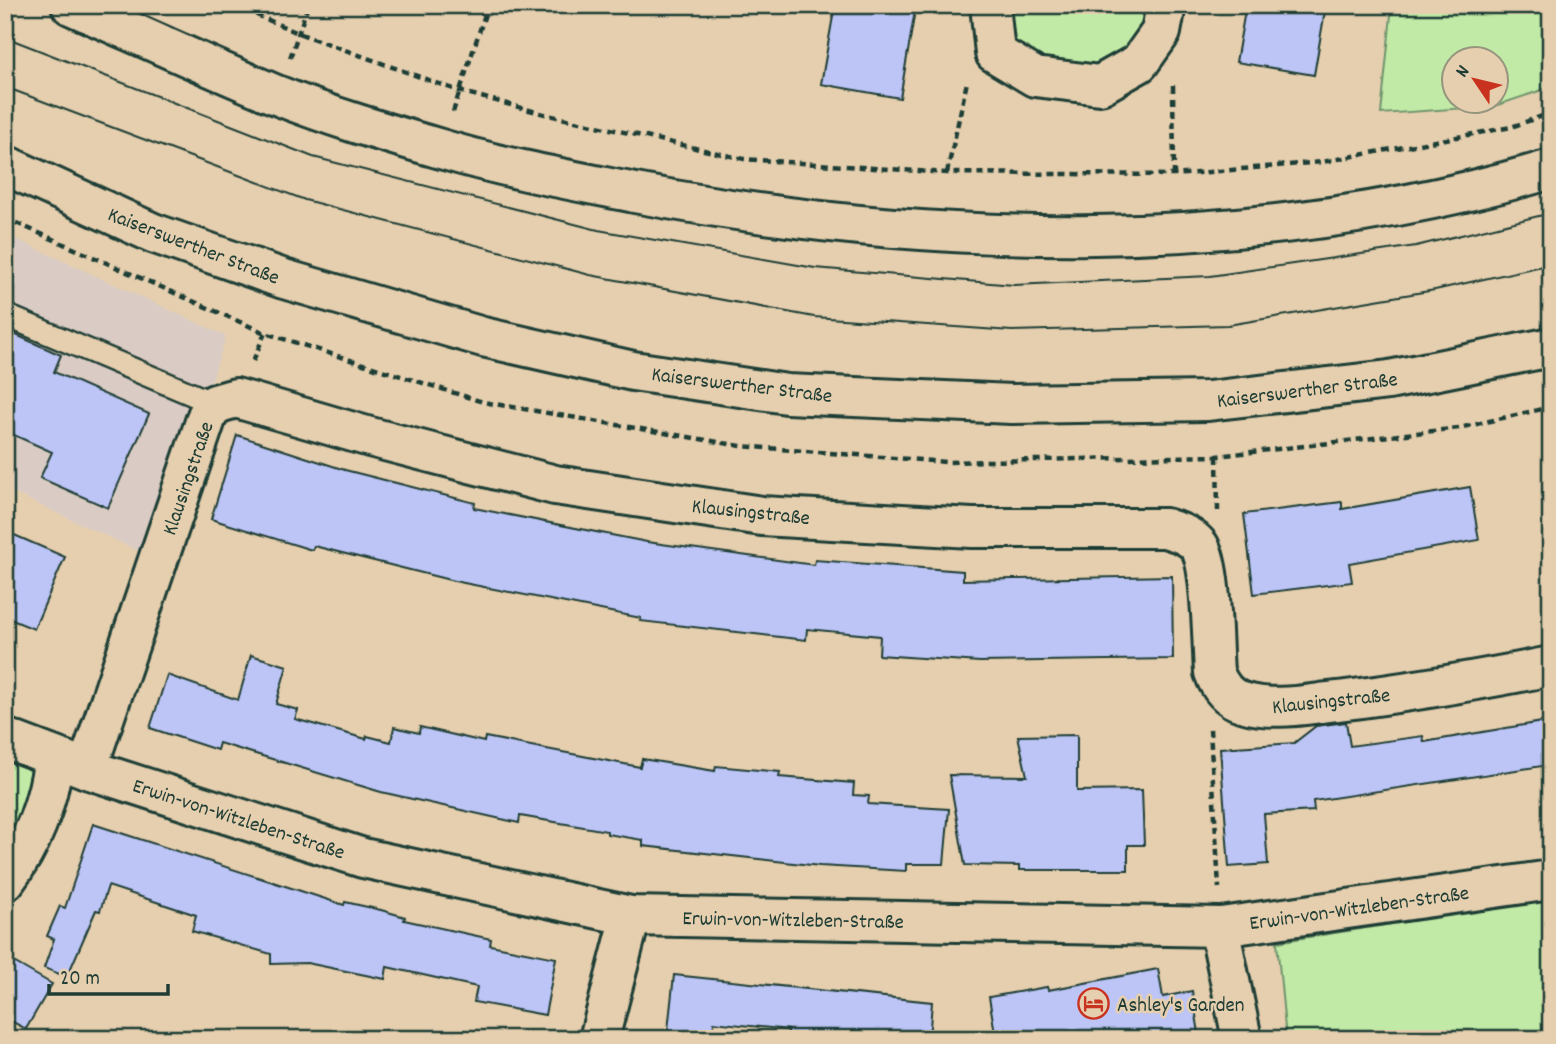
<svg xmlns="http://www.w3.org/2000/svg" width="1556" height="1044" viewBox="0 0 1556 1044" font-family="Dekko,sans-serif">
	<style>
		.built { fill: #daccc4 }
		.green { fill: #c1eaa6; stroke: #70946d; stroke-width: 2; fill-rule: evenodd }
		.building { fill: #bdc5f6; stroke: #1f3d34; stroke-width: 2 }
		.lines { fill: none; stroke-linecap: round; stroke-linejoin: round }
		.service-casing { stroke: #1f3d34; stroke-width: 26 }
		.minor-casing { stroke: #1f3d34; stroke-width: 44 }
		.tertiary-casing { stroke: #1f3d34; stroke-width: 44 }
		.path { stroke: #1f3d34; stroke-width: 4.5; stroke-dasharray: 7 5; stroke-linecap: butt }
		.service { stroke: #e6cfaf; stroke-width: 21 }
		.minor { stroke: #e6cfaf; stroke-width: 38 }
		.tertiary { stroke: #e6cfaf; stroke-width: 38 }
		.tram { stroke: #1f3d34; stroke-width: 2 }
		.labels { text-anchor: middle; stroke-width: 5; stroke-linejoin: round; paint-order: stroke }
		.street-label { font-size: 21px; fill: #1f3d34; stroke: #e6cfaf }
		.poi-label { font-size: 21px; fill: #1f3d34; stroke: #e6cfaf; text-anchor: start }
	</style>
	<rect width="100%" height="100%" fill="#e6cfaf"/>
	<filter id="ink" filterUnits="userSpaceOnUse"><feTurbulence type="fractalNoise" baseFrequency=".0143" numOctaves="2"/><feDisplacementMap in="SourceGraphic" scale="14" xChannelSelector="R" yChannelSelector="G"/><feConvolveMatrix kernelMatrix="1 2 1 2 8 2 1 2 1" color-interpolation-filters="sRGB"/></filter>
	<g filter="url(#ink)">
		<path class="built" d="M5 234 226 336 157 554H145L5 489Z"/>
		<g class="green">
			<path d="M1010 5H1157L1114 64C1067 69 998 75 1010 5Z"/>
			<path d="M1392 5H1551V87L1495 106 1381 114ZM1454 60H1496V102H1454Z"/>
			<path d="M5 755 35 768 36 811 5 860Z"/>
			<path d="M1551 899V1039H1286L1277 942Z"/>
		</g>
		<g class="building">
			<path d="M835 5H916L900 98 821 84Z"/>
			<path d="M1246 5H1326L1314 75 1236 62Z"/>
			<path d="M5 330 61 355 54 372 149 414 108 508 40 478 52 452 5 431Z"/>
			<path d="M237 435 345 470 475 503 474 508 647 542 814 565 815 560 963 571V580L1172 576 1173 659 980 662 879 655 880 636 807 629 806 640 640 621 641 618 454 581 314 546 312 550 211 519Z"/>
			<path d="M1470 487 1479 540 1349 563 1352 582 1254 594 1244 514 1342 502V509Z"/>
			<path d="M5 531 65 557 34 629 5 617Z"/>
			<path d="M251 655 287 666 276 704 298 710 295 719 366 739 367 736 391 742 394 727 419 733 420 727 484 742 485 737 640 767 642 759 715 771 716 766 780 772 779 777 854 783 853 795 869 796 868 804 949 809 944 864H906V871L820 866 643 846V840L607 834V831L520 816 519 823 381 792 219 743 217 750 150 728 167 675 238 700Z"/>
			<path d="M1346 722 1350 746 1423 736 1424 742 1542 722 1549 765 1313 801 1314 811 1264 814 1268 864 1229 867 1220 748 1294 743 1316 726Z"/>
			<path d="M1077 735V791L1142 790 1144 845H1128V870H1019V866L965 865 949 775 1027 776 1018 736Z"/>
			<path d="M93 824 344 905 345 902 381 910 405 917 404 920 491 939 490 945 556 958 545 1015 474 1002 477 987 387 967 385 979 307 963 271 964V954L192 931 196 915 108 886 100 911 96 910 67 977 44 968 54 939 47 936 60 906 65 908Z"/>
			<path d="M5 957 52 984 26 1029 5 1018Z"/>
			<path d="M1158 969 1163 997 1192 991 1200 1039H996L989 997 1047 987 1048 990Z"/>
			<path d="M674 975 932 1002 929 1039H787L788 1030 714 1022 713 1032 701 1030 698 1039H667Z"/>
		</g>
		<g class="lines">
			<defs>
				<path id="service" d="M5 315 215 404"/>
				<g id="minor">
					<path d="M990 5 995 53 1035 77 1100 85 1139 63 1161 32 1166 5"/>
					<path d="M5 738 87 769 363 858 631 916 1221 927 1551 880"/>
					<path d="M87 769 207 416 215 404 236 398 370 437 555 485 762 516 972 528H1165C1178 532 1190 535 1199 546 1212 565 1212 646 1214 672 1219 686 1228 698 1242 702 1274 712 1307 704 1338 701 1410 692 1480 680 1551 666"/>
					<path d="M5 881C33 844 48 803 54 757"/>
					<path d="M1219 927 1242 1039"/>
					<path d="M599 1039 631 916"/>
				</g>
				<g id="tertiary">
					<path d="M71 5C139 35 206 66 274 94 328 116 386 133 441 149 504 168 570 180 635 193 934 249 1256 257 1551 169"/>
					<path d="M5 165 153 233 284 279 483 337 633 371 787 394 1012 404 1208 401 1389 380 1551 347"/>
				</g>
			</defs>
			<use href="#service" class="service-casing"/>
			<use href="#minor" class="minor-casing"/>
			<use href="#tertiary" class="tertiary-casing"/>
			<g class="path">
				<path d="M234 5 298 33 459 91 548 115 744 159 947 173 1174 175 1322 162 1511 127 1551 113"/>
				<path d="M290 58 308 5"/>
				<path d="M1173 85 1174 175"/>
				<path d="M453 112 488 5"/>
				<path d="M947 173 967 82"/>
				<path d="M5 218 265 333 483 402 741 446 946 462 1217 456 1459 428 1551 407"/>
				<path d="M253 361 265 333"/>
				<path d="M1217 456 1218 511"/>
				<path d="M1210 729 1219 888"/>
			</g>
			<use href="#service" class="service"/>
			<use href="#minor" class="minor"/>
			<use href="#tertiary" class="tertiary"/>
			<g class="tram">
				<path d="M5 37 313 157 598 230 815 268 1014 285 1210 276 1416 246 1551 213"/>
				<path d="M5 87 305 200 590 275 814 317 1012 331 1228 325 1435 290 1551 264"/>
			</g>
		</g>
	</g>
	<defs>
		<symbol id="hotel-ring" viewBox="-11 -11 22 22"><circle r="9.5" fill="#e6cfaf" stroke="#c8321e" stroke-width="1.5"/><path d="M-6-4.5h1.5V1H6V5H4.5V3h-9V5H-6ZM-4 0a1.8 1.8 0 1 1 3.6 0ZM.5 0V-2.5h3Q6-2.5 6 0Z" fill="#c8321e"/></symbol>
	</defs>
	<g fill-rule="evenodd">
		<use href="#hotel-ring" x="1076" y="986" width="35" height="35"/>
	</g>
	<g class="labels">
		<g class="street-label">
			<text transform="translate(194 245) rotate(21)" y="7">Kaiserswerther Straße</text>
			<text transform="translate(742 384) rotate(7)" y="7">Kaiserswerther Straße</text>
			<text transform="translate(1307 389) rotate(-7)" y="7">Kaiserswerther Straße</text>
			<text transform="translate(187 478) rotate(-71)" y="7">Klausingstraße</text>
			<text transform="translate(751 511) rotate(6)" y="7">Klausingstraße</text>
			<text transform="translate(1331 700) rotate(-6)" y="7">Klausingstraße</text>
			<text transform="translate(239 818) rotate(18)" y="7">Erwin-von-Witzleben-Straße</text>
			<text transform="translate(1359 907) rotate(-8)" y="7">Erwin-von-Witzleben-Straße</text>
			<text transform="translate(793 919) rotate(1)" y="7">Erwin-von-Witzleben-Straße</text>
		</g>
		<g class="poi-label">
			<text x="1117" y="1011">Ashley's Garden</text>
		</g>
	</g>
	<rect width="1556" height="1044" fill="none" stroke="#e6cfaf" stroke-width="28"/>
	<rect x="14" y="14" width="1528" height="1016" fill="none" stroke="#1f3d34" stroke-width="2.5" filter="url(#ink)"/>
	<g transform="translate(1475 80) rotate(305)"><circle r="33" fill="#e6cfaf" stroke="#96957e" stroke-width="2"/>
	<path d="M0-5L12 26L0 18L-12 26Z" fill="#c8321e"/>
	<text y="-10" font-size="19" font-weight="bold" text-anchor="middle" fill="#1f3d34">N</text>
	</g>
	<path d="M49 984v10h119v-10" fill="none" stroke="#1f3d34" stroke-width="3.5"/>
	<text x="60" y="984" font-size="21" fill="#1f3d34" stroke="#e6cfaf" stroke-width="5" paint-order="stroke">20 m</text>
</svg>
